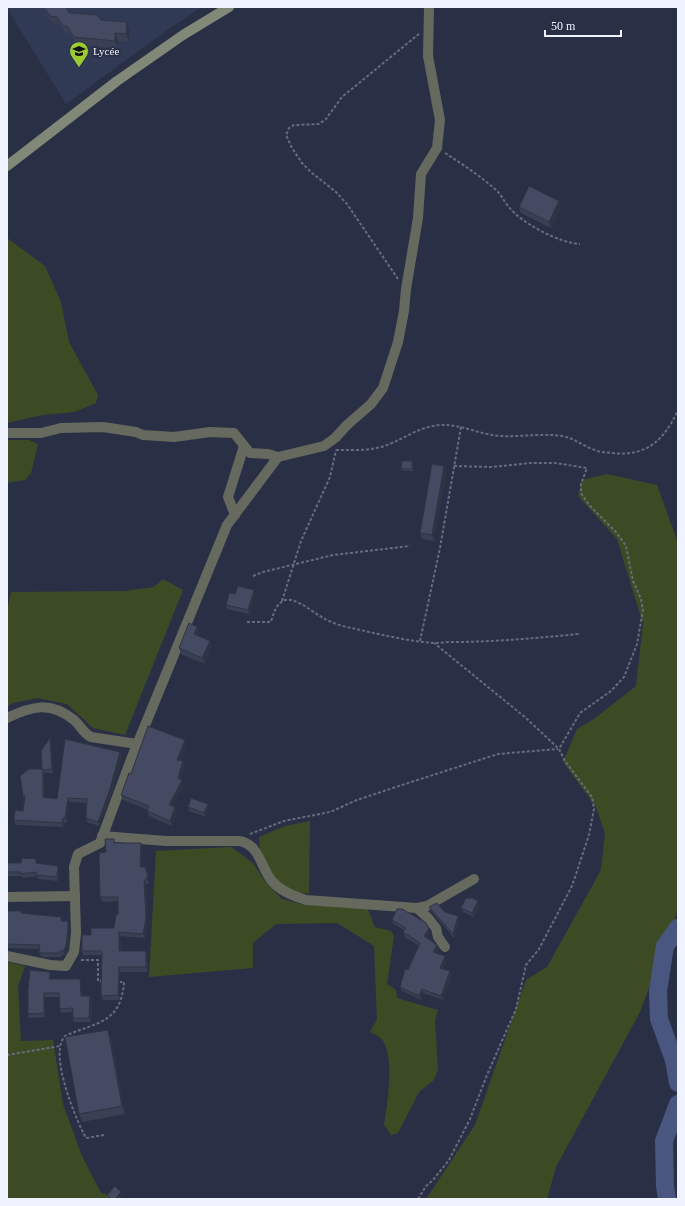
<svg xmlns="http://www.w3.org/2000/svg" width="685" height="1206" viewBox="0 0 685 1206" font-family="'Times New Roman',serif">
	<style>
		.built { fill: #313a54 }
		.green { fill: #3d4b25 }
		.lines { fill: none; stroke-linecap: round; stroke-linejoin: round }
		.river { stroke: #495680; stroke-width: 18 }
		.path { stroke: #666c7e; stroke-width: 2; stroke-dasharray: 3 2; stroke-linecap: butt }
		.street { stroke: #65695e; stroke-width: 10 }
		.secondary { stroke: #818877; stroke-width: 10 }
		.wall { fill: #3a4053 }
		.shaded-wall { fill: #2f3444 }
		.building { fill: #434a61; stroke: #2f3444 }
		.labels { text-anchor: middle; stroke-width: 3.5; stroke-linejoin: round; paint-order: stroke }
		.poi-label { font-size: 11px; fill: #eff3ff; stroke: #293045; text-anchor: start }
	</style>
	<rect width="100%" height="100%" fill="#293045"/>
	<path class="built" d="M202 7 163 33 66 104 7 8Z"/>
	<g class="green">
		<path d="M7 238 45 266 61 302 69 342 98 395 96 403 74 412 42 415 7 423Z"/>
		<path d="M10 440H29L38 444 31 473 25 480 7 483V441Z"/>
		<path d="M607 474 657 485 678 543V910L640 1012 556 1167 547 1199H426L475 1125 526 980 547 967 601 870 605 833 596 807 563 762 577 729 594 719 636 686 643 624 617 539 578 496 582 480Z"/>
		<path d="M163 579 183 590 125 735 93 728 67 704 38 698 13 703 7 707V612L11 592 124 591 154 587Z"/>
		<path d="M310 821 309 894C304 893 297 892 291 890 272 882 259 857 259 837L285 826Z"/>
		<path d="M231 847 253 863 266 883 282 899 304 905 367 907 375 927 391 931 394 936 387 984 396 990 397 998 438 1010 435 1020 438 1069 434 1080 419 1092 398 1133 391 1135 384 1125C387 1105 395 1059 383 1041 381 1037 374 1034 370 1032L377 1019 374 946 337 923 276 924 253 943V968L149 977 156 851Z"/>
		<path d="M7 962 25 966 18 987 21 1041 53 1040 63 1104 82 1156 101 1193 126 1199H7Z"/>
	</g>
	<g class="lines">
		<g class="river">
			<path d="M678 928 665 946 658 991 659 1019 674 1060 678 1083"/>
			<path d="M667 1199 665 1186 664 1141 678 1104"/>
		</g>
		<g class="path">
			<path d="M445 153C462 164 479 175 495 189 501 194 503 200 508 206 521 223 559 243 580 244"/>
			<path d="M398 279 347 204 336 192 312 173 302 163 292 148 286 135 289 128 294 125 319 124 326 119 342 97 420 33"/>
			<path d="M336 450C353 450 372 451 387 445 406 438 420 426 441 425 462 424 480 435 501 436 521 437 541 433 562 436 574 438 583 446 595 450 600 453 607 452 613 453 647 457 665 439 678 410"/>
			<path d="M454 466 492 467 530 463H555L587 468 581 484V493L589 505 616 532 626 546 633 581 641 599 643 610 637 644 624 677 611 691 580 713 559 749"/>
			<path d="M253 576 263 572 333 555 410 546"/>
			<path d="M282 601 301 541 330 477 336 450"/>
			<path d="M247 622H271C281 581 303 607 325 619 334 624 346 627 356 629 382 635 408 641 434 643 440 643 446 642 452 642 496 642 536 638 579 634"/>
			<path d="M420 641 440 548 461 427"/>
			<path d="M250 834 284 821 330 812 357 800 405 784 498 754 558 749"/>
			<path d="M81 960H98V981H103"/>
			<path d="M7 1055 60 1046"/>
			<path d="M104 1135 86 1138C76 1120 48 1053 65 1036 96 1022 121 1024 124 982H118"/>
			<path d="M418 1199 426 1186 433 1180 449 1160 470 1119 487 1075 516 1009 526 965 539 949 572 886 589 835 594 809 592 797 565 761 559 749 526 718 434 643"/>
		</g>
		<g class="street">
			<path d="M7 433H41L61 428 103 427 136 432 143 435 174 437 210 432 234 433 250 453 268 454 278 457"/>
			<path d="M235 515 228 497 244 446"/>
			<path d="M7 718C32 706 50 701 74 720 81 726 83 733 91 737L137 744"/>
			<path d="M102 836 166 841H239C259 844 260 865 271 880 280 891 293 896 306 900L417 908 427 906 474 879"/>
			<path d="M7 897 75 896"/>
			<path d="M417 908 428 918 436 928 438 937 445 947"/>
			<path d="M7 956 50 965 66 966 74 952 76 933 74 867 78 854 100 843 130 762 227 525 278 457 324 446 335 438 347 425 371 404 383 388 398 342 404 311 406 289 418 218 421 174 437 148 440 120 428 56 429 7"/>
		</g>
		<path class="secondary" d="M7 166 117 81 183 35 229 7"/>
	</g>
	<g class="wall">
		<path d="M42 7H66L69 13 101 20 130 30 129 42 118 41V48L77 45 70 34 66 33 60 25 53 24Z"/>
		<path d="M519 207H561L551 228 521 213Z"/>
		<path d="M412 461 413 463V471H402L401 469Z"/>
		<path d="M444 466 446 472 434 541 423 539 420 533Z"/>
		<path d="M254 590 255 594 249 614 227 609 226 605 235 594Z"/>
		<path d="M197 627 200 633 198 636 210 641 212 647 205 664 181 654 179 648Z"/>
		<path d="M51 741 53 773H44L45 797 57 799 122 756 112 793 99 826 87 822 86 818 87 803 69 802 67 822 64 823V827L15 825 14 820 23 811 24 799 23 795 42 769Z"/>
		<path d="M186 745 180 760 183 761 185 766 181 779 182 780 184 785 172 806 177 812 172 826 149 816 147 811 148 810 123 800 121 795Z"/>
		<path d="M208 804 209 808 206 817 189 811 188 807Z"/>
		<path d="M115 843H141L142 848V867H145L149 875V884H146L147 923 145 938 120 936 121 951 147 955 148 972H120V1000H103L101 996 102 955H83L82 951 91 935 114 928 118 915V901L102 902 100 897 106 852Z"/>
		<path d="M7 863H37L58 866 59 870 58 881 38 879 37 876 22 878 21 876H7Z"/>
		<path d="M480 905 474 917 463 912 461 908Z"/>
		<path d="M429 907 445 912 460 920 454 938 431 911Z"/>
		<path d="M7 911H21L22 913 63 921 69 925V933L68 950 65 955H62V957H43L41 956 39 952V949L7 948Z"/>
		<path d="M392 920 431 934 427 939 437 945 439 949 437 953 446 961 443 969 450 971 452 976 443 1000 423 993 421 1000 402 991 400 987 419 946 405 937 403 932 405 930 393 924Z"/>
		<path d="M50 972 51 976V979H80L81 983 82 996H90L92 1000 91 1022H74L73 1018V1012L61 1013 60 1009 59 997H45V1017L29 1018 28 1014Z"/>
		<path d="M111 1038 125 1114 82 1122 79 1114Z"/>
	</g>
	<g class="shaded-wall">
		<path d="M127 22 130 30 129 42 126 34Z"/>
		<path d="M115 33 118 41V48L115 41Z"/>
		<path d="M559 201 561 207 551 228 549 222Z"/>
		<path d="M444 466 446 472 434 541 432 535Z"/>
		<path d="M254 590 255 594 249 614 248 610Z"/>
		<path d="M197 627 200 633 196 640 194 634Z"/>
		<path d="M210 641 212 647 205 664 202 658Z"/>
		<path d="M50 738 51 741 53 773 52 769Z"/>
		<path d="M185 740 186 745 179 765 177 760Z"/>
		<path d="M120 752 122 756 112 793 99 826 98 822Z"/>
		<path d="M183 761 185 766 180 783 178 778Z"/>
		<path d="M43 769 44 773 45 801 43 797Z"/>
		<path d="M182 780 184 785 171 810 169 805Z"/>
		<path d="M7 791 8 794V806L7 805Z"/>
		<path d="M68 798 69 802 67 822 65 818Z"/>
		<path d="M208 804 209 808 206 817 204 813Z"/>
		<path d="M175 807 177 812 172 826 170 821Z"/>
		<path d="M63 818 64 823V827L62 823Z"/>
		<path d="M141 843 142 848V872L140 867Z"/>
		<path d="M58 866 59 870 58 881 57 877Z"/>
		<path d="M147 871 149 875V884L147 880Z"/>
		<path d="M144 880 146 884 147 923 145 938 143 934Z"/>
		<path d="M478 901 480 905 474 917 472 913Z"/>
		<path d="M458 916 460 920 454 938 453 934Z"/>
		<path d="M68 921 69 925V933L68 950 65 955 63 951Z"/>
		<path d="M429 929 431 934 426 941 424 936Z"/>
		<path d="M119 932 120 936 121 955 119 951Z"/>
		<path d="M437 945 439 949 435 957 433 952Z"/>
		<path d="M146 951 147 955 148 972 146 967Z"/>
		<path d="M445 956 446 961 442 973 440 968Z"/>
		<path d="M119 967 120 972V1000L118 995Z"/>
		<path d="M450 971 452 976 443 1000 441 996Z"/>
		<path d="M50 972 51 976V983L49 979Z"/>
		<path d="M80 979 81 983 82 1000 81 996Z"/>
		<path d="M422 989 423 993 421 1000 419 996Z"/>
		<path d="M44 993 45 997V1017L44 1013Z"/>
		<path d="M90 996 92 1000 91 1022 89 1018Z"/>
		<path d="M108 1030 111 1038 125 1114 122 1106Z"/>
		<path d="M121 1192 122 1194 118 1199H115Z"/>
	</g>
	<g class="building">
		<path d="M44 7H66L69 13 98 15 101 20 127 22 126 34 115 33V41L74 37 67 26H63L57 17 50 16Z"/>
		<path d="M529 186 559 201 549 222 519 207Z"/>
		<path d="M402 461H412V469H401Z"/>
		<path d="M432 464 444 466 432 535 420 533Z"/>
		<path d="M238 586 254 590 248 610 226 605 229 593 235 594Z"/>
		<path d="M189 623 197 627 194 634 210 641 202 658 179 648Z"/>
		<path d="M148 726 185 740 177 760 183 761 178 778 182 780 169 805 175 807 170 821 147 811 149 806 121 795 129 773 131 774Z"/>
		<path d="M50 738 52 769 43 770V769H42L41 751Z"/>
		<path d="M65 739 120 752 110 789 98 822 86 818 87 799 68 798 65 818H63L62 823 14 820 15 810 23 811 25 796 23 795 20 776 29 769H43V797L57 799Z"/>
		<path d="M191 798 208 804 204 813 188 807Z"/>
		<path d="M105 839H114V843H141L140 867H145L146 871H147V880H144L146 918 143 934 119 932V951H146V967H119L118 995 101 996 102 951H82V935H91V928H114L116 914 118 915V897H100L99 853 106 852Z"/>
		<path d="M22 858 36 859V863L58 866 57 877 36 875V872L20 874 21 872H7V863H21Z"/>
		<path d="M466 898H472L478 901 472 913 461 908Z"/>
		<path d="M437 903 445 912 458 916 453 934 429 907Z"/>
		<path d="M397 909H402L426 923 429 929 424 936 437 945 433 952 445 956 440 968 450 971 441 996 422 989 419 996 400 987 405 969 408 970 420 943 403 932 406 928 392 920Z"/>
		<path d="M7 911H21V913L61 917V921H68V929L66 946 63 951H60V953H41L39 952 40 945 7 944Z"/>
		<path d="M30 970 50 972 49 979H80L81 996H90L89 1018H73V1008L60 1009 59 993H44V1013L28 1014V990Z"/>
		<path d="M108 1030 122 1106 79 1114 65 1037Z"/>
		<path d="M115 1186 121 1192 115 1199H111L107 1195Z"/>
	</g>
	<defs>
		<symbol id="school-pin" viewBox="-11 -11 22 30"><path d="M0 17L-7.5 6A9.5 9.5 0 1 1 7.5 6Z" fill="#9bcb32" stroke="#293045"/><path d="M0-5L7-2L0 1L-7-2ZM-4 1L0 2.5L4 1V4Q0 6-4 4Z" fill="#111"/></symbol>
	</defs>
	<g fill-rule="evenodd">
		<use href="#school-pin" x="68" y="40" width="22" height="30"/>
	</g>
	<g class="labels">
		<g class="poi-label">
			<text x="93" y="55">Lycée</text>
		</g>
	</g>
	<rect width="685" height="1206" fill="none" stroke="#eff3ff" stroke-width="16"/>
	<path d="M545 30v6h76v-6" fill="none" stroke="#eff3ff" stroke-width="2"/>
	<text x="551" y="30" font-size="12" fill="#eff3ff" stroke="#293045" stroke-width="3" paint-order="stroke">50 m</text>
</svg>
